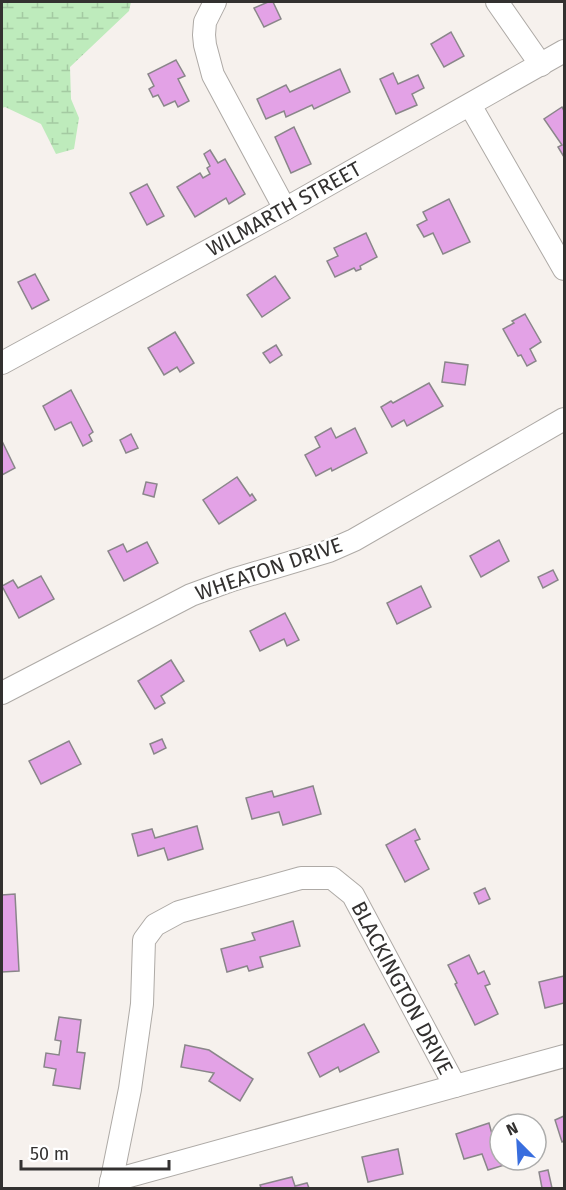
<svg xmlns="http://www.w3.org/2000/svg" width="566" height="1190" viewBox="0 0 566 1190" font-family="'Fira Sans',sans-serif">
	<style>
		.wetland { fill: url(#wetland-marsh) }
		.building { fill: #e3a2e6; stroke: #8a868a; stroke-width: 1.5 }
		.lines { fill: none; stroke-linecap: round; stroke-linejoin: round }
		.minor-casing { stroke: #aeaaa6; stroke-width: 24 }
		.minor { stroke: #fff; stroke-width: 22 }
		.labels { text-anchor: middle; stroke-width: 5; stroke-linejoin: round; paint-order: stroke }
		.street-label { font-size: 21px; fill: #333130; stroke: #fff }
	</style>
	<defs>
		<pattern id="wetland-marsh" width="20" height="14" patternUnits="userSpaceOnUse" patternTransform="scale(1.5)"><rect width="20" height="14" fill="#beebbc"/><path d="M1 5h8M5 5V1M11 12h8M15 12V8" fill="none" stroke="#a4caa2"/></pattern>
	</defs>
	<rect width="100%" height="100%" fill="#f6f1ed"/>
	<path class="wetland" d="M2 2H131L129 11 70 67 71 99 79 118 74 149 56 154 41 124 5 107 2 108Z"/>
	<g class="building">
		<path d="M268 2H273L281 19 264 27 254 8Z"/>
		<path d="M451 32 464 56 444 67 431 44Z"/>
		<path d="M176 60 185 76 178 79 189 101 178 107 175 101 164 106 158 95 153 97 149 89 154 86 148 74Z"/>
		<path d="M340 69 350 92 314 109 312 105 286 117 284 111 266 119 257 99 286 85 290 92Z"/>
		<path d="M393 73 398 84 418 75 424 88 412 94 417 105 396 114 380 79Z"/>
		<path d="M562 107 564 111V157L558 147 562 145 544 119Z"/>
		<path d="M294 127 311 164 291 173 275 137Z"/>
		<path d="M210 150 218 163 225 159 245 194 229 204 226 198 195 217 177 187 200 173 203 178 210 174 207 168 210 166 204 154Z"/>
		<path d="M147 184 164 216 147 225 130 193Z"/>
		<path d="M449 199 470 242 443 254 433 233 424 237 417 225 427 220 423 212Z"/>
		<path d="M366 233 377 257 360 266 361 269 356 271 354 268 335 277 327 261 338 256 334 248Z"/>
		<path d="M35 274 49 300 32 309 18 282Z"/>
		<path d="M275 276 290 298 262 317 247 295Z"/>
		<path d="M525 314 541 342 530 349 536 361 527 366 521 355 518 356 503 329 514 323 512 321Z"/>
		<path d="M175 332 194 363 180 372 177 367 164 375 148 348Z"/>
		<path d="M276 345 282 355 270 363 263 353Z"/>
		<path d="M445 362 468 365 465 385 442 382Z"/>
		<path d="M429 383 443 406 407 426 404 420 392 427 381 407 391 401 393 403Z"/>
		<path d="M71 390 93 432 89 435 92 441 83 446 71 422 55 430 43 406Z"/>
		<path d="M331 428 336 438 355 428 367 453 332 471 331 468 316 476 305 455 320 447 315 437Z"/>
		<path d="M131 434 138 448 126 453 120 440Z"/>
		<path d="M2 441 15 468 2 475Z"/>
		<path d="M237 477 250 496 252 494 256 500 219 524 203 500Z"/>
		<path d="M146 482 157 484 154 497 143 494Z"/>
		<path d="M499 540 509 561 481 577 470 556Z"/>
		<path d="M147 542 158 563 124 581 108 551 123 544 127 552Z"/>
		<path d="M553 570 558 580 543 588 538 577Z"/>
		<path d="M41 576 54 599 19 618 2 586 13 580 18 588Z"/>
		<path d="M421 586 431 607 397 624 387 603Z"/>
		<path d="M285 613 299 640 287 646 284 639 260 651 250 631Z"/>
		<path d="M171 660 184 681 161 696 165 703 155 709 138 681Z"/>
		<path d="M162 739 166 748 154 754 150 744Z"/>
		<path d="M69 741 81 764 41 784 29 761Z"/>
		<path d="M313 786 321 814 283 825 279 812 252 819 246 798 272 791 274 797Z"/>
		<path d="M197 826 203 849 168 860 164 848 138 856 132 834 152 829 155 838Z"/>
		<path d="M415 829 420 839 415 841 429 869 405 882 386 845Z"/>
		<path d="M485 888 490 899 479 904 474 893Z"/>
		<path d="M15 894 19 971 2 972V895Z"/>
		<path d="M293 921 300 946 260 957 263 967 249 971 247 966 227 972 221 949 255 940 252 933Z"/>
		<path d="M469 955 478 974 484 971 490 984 485 986 498 1014 475 1025 455 984 457 983 448 965Z"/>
		<path d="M564 976V1003L545 1008 539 982Z"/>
		<path d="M59 1017 81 1020 77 1052 85 1053 80 1089 53 1085 56 1069 44 1067 46 1053 59 1055 61 1041 55 1040Z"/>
		<path d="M364 1024 379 1052 340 1072 338 1067 320 1077 308 1053Z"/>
		<path d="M185 1045 209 1050 253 1079 240 1101 209 1081 214 1073 181 1067Z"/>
		<path d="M564 1116V1141L562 1142 555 1120Z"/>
		<path d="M489 1123 492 1134 500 1131V1160H521L488 1170 482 1154 464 1159 456 1134Z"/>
		<path d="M398 1149 403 1174 368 1182 362 1157Z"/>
		<path d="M548 1170 552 1188H542L539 1172Z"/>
		<path d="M292 1177 295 1186 307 1183 309 1188H261L260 1185Z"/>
	</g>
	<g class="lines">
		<defs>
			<g id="minor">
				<path d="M215 2 205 22 204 35 205 45 213 75 285 209"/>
				<path d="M497 2 541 65"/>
				<path d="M470 105 564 269"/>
				<path d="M2 363 285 209 564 51"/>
				<path d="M2 693 191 595 232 580 329 551 354 540 564 419"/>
				<path d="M111 1181 564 1056"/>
				<path d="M110 1188 130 1089 142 1004 144 940 155 925 179 912 301 878H332L353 895 455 1086"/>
			</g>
		</defs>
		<use href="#minor" class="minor-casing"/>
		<use href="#minor" class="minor"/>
	</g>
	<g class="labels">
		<g class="street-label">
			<text transform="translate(284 209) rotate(-29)" y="7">WILMARTH STREET</text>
			<text transform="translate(269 569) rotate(-19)" y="7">WHEATON DRIVE</text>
			<text transform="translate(402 988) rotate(62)" y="7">BLACKINGTON DRIVE</text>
		</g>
	</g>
	<rect width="566" height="1190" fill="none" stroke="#333130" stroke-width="6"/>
	<g transform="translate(518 1142) rotate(336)"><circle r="28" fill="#ffffff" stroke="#adadac" stroke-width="1.5"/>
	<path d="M0-4.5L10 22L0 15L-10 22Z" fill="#396ede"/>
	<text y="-9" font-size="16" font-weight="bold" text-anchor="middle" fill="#333130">N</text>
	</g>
	<path d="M21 1160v9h148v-9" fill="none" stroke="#333130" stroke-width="3"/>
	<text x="30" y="1160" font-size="18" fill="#333130" stroke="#ffffff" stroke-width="4.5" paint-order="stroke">50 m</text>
</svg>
